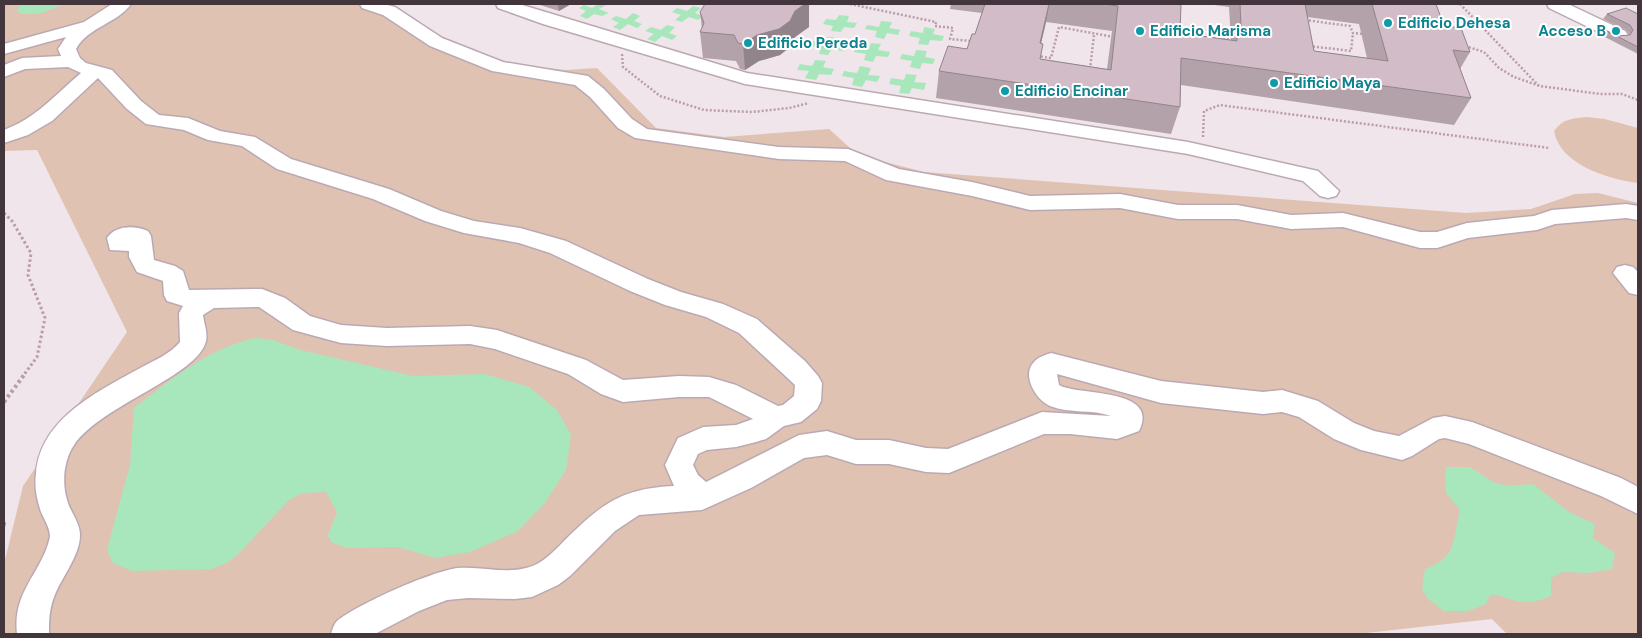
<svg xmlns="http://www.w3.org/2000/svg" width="1642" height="638" viewBox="0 0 1642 638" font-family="'DM Sans',sans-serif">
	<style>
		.green { fill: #e0c2b3 }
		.water { fill: #a8e7bb }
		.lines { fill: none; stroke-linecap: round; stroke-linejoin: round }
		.minor-casing { stroke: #bba9b2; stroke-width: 3 }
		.path-far2 { stroke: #bb9caa; stroke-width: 2.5; stroke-dasharray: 2 2; stroke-linecap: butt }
		.path-far1 { stroke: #bb9caa; stroke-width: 3; stroke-dasharray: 2.5 2.5; stroke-linecap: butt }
		.path { stroke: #bb9caa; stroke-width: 4; stroke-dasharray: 3 3; stroke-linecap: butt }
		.minor { fill: #fff; fill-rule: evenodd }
		.wall { fill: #b4a2ab; fill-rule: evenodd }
		.shaded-wall { fill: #92848b }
		.building { fill: #d1bcc7; stroke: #92848b }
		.culture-dot { fill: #0f9aa8; stroke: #fff; stroke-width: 2 }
		.labels { text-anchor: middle; stroke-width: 4; stroke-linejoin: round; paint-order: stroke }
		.far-culture-label { font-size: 15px; font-weight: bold; fill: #0d838f; stroke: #fff; text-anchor: start }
	</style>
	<rect width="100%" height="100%" fill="#f0e5ea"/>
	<g class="green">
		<path d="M4 4H383L473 54 508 64 566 70 597 68 656 128 724 137 829 129 858 155 924 172 1466 213 1531 209 1575 194 1598 193 1638 203V634H1507L1492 619 1357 634H4V564L23 486 127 332 37 150 4 151Z"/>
		<path d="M1587 117 1605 119 1638 128V183C1608 179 1560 165 1554 131 1562 119 1573 118 1587 117Z"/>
	</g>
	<g class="water">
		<path d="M22 4H66L38 14H20L17 10Z"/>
		<path d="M598 4 606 5 599 9 609 13 602 16 594 14 587 19 580 16 586 11 579 8 584 5 592 8Z"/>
		<path d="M693 6 701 8 695 13 703 16 698 20 689 17 682 22 675 20 681 15 672 12 677 8 687 11Z"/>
		<path d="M633 13 640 16 634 21 642 24 637 28 628 24 620 30 613 27 619 23 611 19 616 16 626 19Z"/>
		<path d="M839 15 849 16 847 22 857 23 854 28 844 27 841 32 831 31 833 26 823 24 826 19 836 20Z"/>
		<path d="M881 21 892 22 889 28 900 30 898 35 887 33 884 39 875 37 877 31 865 29 867 25 879 27Z"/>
		<path d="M667 25 675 27 669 33 677 36 672 40 662 36 655 42 647 39 654 34 645 31 651 27 661 30Z"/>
		<path d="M924 27 935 29 933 34 944 36 942 41 930 40 928 45 918 44 920 38 909 36 911 31 923 33Z"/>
		<path d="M827 37 838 38 835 44 845 46 843 51 832 49 828 55 819 54 821 48 810 46 813 41 824 43Z"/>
		<path d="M871 43 881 44 878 50 890 52 888 57 876 56 873 62 864 60 866 54 854 52 856 47 869 49Z"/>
		<path d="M916 50 927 51 925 57 935 59 933 64 922 63 920 69 910 67 912 61 900 59 902 54 914 56Z"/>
		<path d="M815 60 826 61 823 67 834 69 831 75 819 74 816 80 805 78 809 71 797 70 800 64 812 66Z"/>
		<path d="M860 66 871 68 868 75 880 76 877 82 866 80 862 87 852 85 854 78 842 76 844 71 857 73Z"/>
		<path d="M906 74 917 75 914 82 926 83 924 90 912 88 909 94 899 93 901 86 889 84 891 78 904 80Z"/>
		<path d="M256 338 273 340 300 350 413 376 485 374 529 387 557 410 571 435 566 470 544 504 518 531 470 552 435 558 398 547 347 548 331 542 328 535 337 512 326 492 302 493 289 500 240 552 227 563 211 569 132 571 113 563 107 550 130 465 134 408C172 379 208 348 256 338Z"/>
		<path d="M1445 467H1470L1493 482 1507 486 1533 484 1569 512 1595 524 1593 538 1615 553 1612 569 1588 573 1563 572 1551 578V596C1540 601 1529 603 1516 601 1505 599 1503 594 1490 595L1486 604 1468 611H1444L1428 599 1422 589 1425 569C1458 557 1452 541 1460 510L1446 493Z"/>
	</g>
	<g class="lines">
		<defs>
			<g id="minor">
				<path d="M112 4H131C118 23 88 27 76 49L80 58 86 63 112 70 141 101 159 115 188 118 220 131 255 137 291 159 389 189 441 211 474 221 520 228 566 241 648 279 681 292 723 304 757 319 805 361 818 376 822 383 821 401 817 409 801 422 784 426 766 439 756 442 736 447 707 450 698 454 693 465 698 475 706 482 799 435 827 431 856 440H889L926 448 948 449 1042 412 1111 416C1092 409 1070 414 1050 406 1036 400 1021 375 1034 362 1038 357 1045 355 1051 353L1161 381 1263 392 1282 390 1318 401 1354 423 1374 431 1399 436 1433 418 1445 416 1472 422 1621 478 1638 487V514L1601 496 1469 444 1445 438 1439 439 1412 456 1402 460 1361 450 1334 439 1299 417 1282 412 1263 414 1161 403 1057 374 1059 385C1077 396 1161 387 1139 431L1117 439 1070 434H1044L949 473 926 472 889 464H856L827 455 804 458 751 488 702 510 639 515 615 531 570 576 558 585 532 597 515 599 468 598 447 600 419 611 375 634H331C332 630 334 624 337 621 358 604 432 571 458 568 481 566 504 574 526 568 542 565 555 550 566 539 601 504 623 488 674 486L665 465 678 438 703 427 736 425 753 419 709 397H679L623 402 601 394 568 374 495 349 470 344 387 346 341 343 293 330 259 307 214 308 203 315C204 324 208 333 206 341 198 376 101 405 74 445 62 463 61 490 71 510 75 518 80 526 80 535 80 556 61 578 54 597 49 610 49 621 49 634H17C12 591 42 573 50 537 50 528 45 521 41 512 37 500 34 487 36 474 40 418 99 391 142 367 155 360 170 354 180 342L179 313 183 306 167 301 164 295 163 281 137 272 129 257V251L110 250 107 238C115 225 135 225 148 231L151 236 154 260 175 266 183 271 189 290 262 289 285 298 310 316 341 325 387 328 470 326 497 330 586 360 623 380 679 376 709 377 736 385 778 406 783 405 794 396 795 385 739 333 706 317 665 305 630 291 550 253 519 243 464 233 425 221 373 199 277 169 242 146 208 140 184 130 146 124 127 109 98 78 52 121 28 135 4 143V130C36 118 55 95 81 73L68 67 25 69 4 77V65L22 58 61 56 58 49 66 37 4 54V44L84 22Z"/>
				<path d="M360 4H384L395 7 442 38 503 62 588 76 604 89 632 119 647 129 779 147 848 149 899 169 972 182 1030 196 1120 194 1178 205H1237L1291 215 1343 213 1420 232H1437L1467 223 1534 216 1552 210 1626 204 1638 206V220L1626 218 1555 224 1537 230 1468 238 1437 248H1420L1343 227 1291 229 1237 219H1178L1120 208 1030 210 972 196 886 180 845 161 779 159 635 138 618 128 590 97 575 85 492 71 430 46 383 15 362 8Z"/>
				<path d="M496 4H519L747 73 1188 142 1318 171 1339 191 1336 196 1328 198 1320 196 1303 181 1188 154 745 84 543 24 498 8Z"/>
				<path d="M1547 4H1568L1625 31 1628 35 1625 39H1613L1549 8Z"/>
				<path d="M1625 265 1633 267 1638 272V295L1629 293 1613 273 1617 267Z"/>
			</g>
		</defs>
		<use href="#minor" class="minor-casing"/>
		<g class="path-far2">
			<path d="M850 4 936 22 935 26 953 28 950 39 971 41"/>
			<path d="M1460 4 1539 86"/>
			<path d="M1305 20 1350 26 1353 33 1364 34"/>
			<path d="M1223 43 1224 38 1235 39"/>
			<path d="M1309 46 1351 51 1353 33"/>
			<path d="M1465 46 1484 52 1499 68 1514 77 1540 86 1600 94H1622L1638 100"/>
			<path d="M622 54 623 67 660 96 704 110 752 112 789 108 809 103"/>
			<path d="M1037 56 1051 58 1059 27 1114 37"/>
			<path d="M1090 69 1094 35"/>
			<path d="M1203 137 1204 111 1220 105 1549 148"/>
		</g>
		<path class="path-far1" d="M4 213 12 221 31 253 28 275 45 318 37 357 23 376"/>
		<path class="path" d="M4 402 24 375"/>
		<use href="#minor" class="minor"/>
	</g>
	<g class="wall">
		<path d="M537 4H571L559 11Z"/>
		<path d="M951 4H1181L1180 33 1231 40 1229 7 1207 4H1436L1444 26 1470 52 1460 69 1471 98 1454 125 1181 85 1180 107 1171 134 936 98 939 71 967 49 975 34 982 13 950 9ZM1307 17 1359 24 1367 58 1314 51ZM1046 22 1112 31 1107 69 1040 59 1041 43Z"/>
		<path d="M700 12 809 27 795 37 790 47 780 55 759 61 745 70 740 69 736 61 703 58 700 32 702 29Z"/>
		<path d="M1607 14H1638V54L1601 35 1605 30 1617 36 1630 35 1626 30 1603 19Z"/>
	</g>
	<g class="shaded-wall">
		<path d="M558 4H571L559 11Z"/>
		<path d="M805 4H809V27L795 37 790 47 780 55 759 61 745 70 743 44Z"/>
		<path d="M1049 4 1046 22 1035 69 1040 43Z"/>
		<path d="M4 521 6 523 4 531Z"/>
	</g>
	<g class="building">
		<path d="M705 4H805L795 11 790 21 779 29 757 35 743 44 738 43 734 35 700 32 704 23 700 12Z"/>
		<path d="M985 4H1049L1040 43 1043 44 1040 59 1111 70 1118 6 1104 4H1181L1180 33 1237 41 1236 26 1241 27 1240 4H1305L1314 51 1388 61 1372 4H1436L1444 26 1461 28 1470 52 1453 50 1471 98 1181 58 1180 107 939 71 948 46 967 49 972 34H975Z"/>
		<path d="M1626 8 1638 14V47L1605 30 1617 36 1630 35 1633 30 1630 25 1607 14Z"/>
	</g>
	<g class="culture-dot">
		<circle cx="1388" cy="23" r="5"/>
		<circle cx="1140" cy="31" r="5"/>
		<circle cx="1616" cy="31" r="5"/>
		<circle cx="748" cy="43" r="5"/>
		<circle cx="1274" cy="83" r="5"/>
		<circle cx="1005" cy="91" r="5"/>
	</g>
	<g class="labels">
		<g class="far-culture-label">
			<text x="1398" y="28">Edificio Dehesa</text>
			<text x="1150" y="36">Edificio Marisma</text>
			<text x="1606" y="36" text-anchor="end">Acceso B</text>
			<text x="758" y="48">Edificio Pereda</text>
			<text x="1284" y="88">Edificio Maya</text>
			<text x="1015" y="96">Edificio Encinar</text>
		</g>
	</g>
	<rect width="1642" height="638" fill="none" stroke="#42363c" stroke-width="10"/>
</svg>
